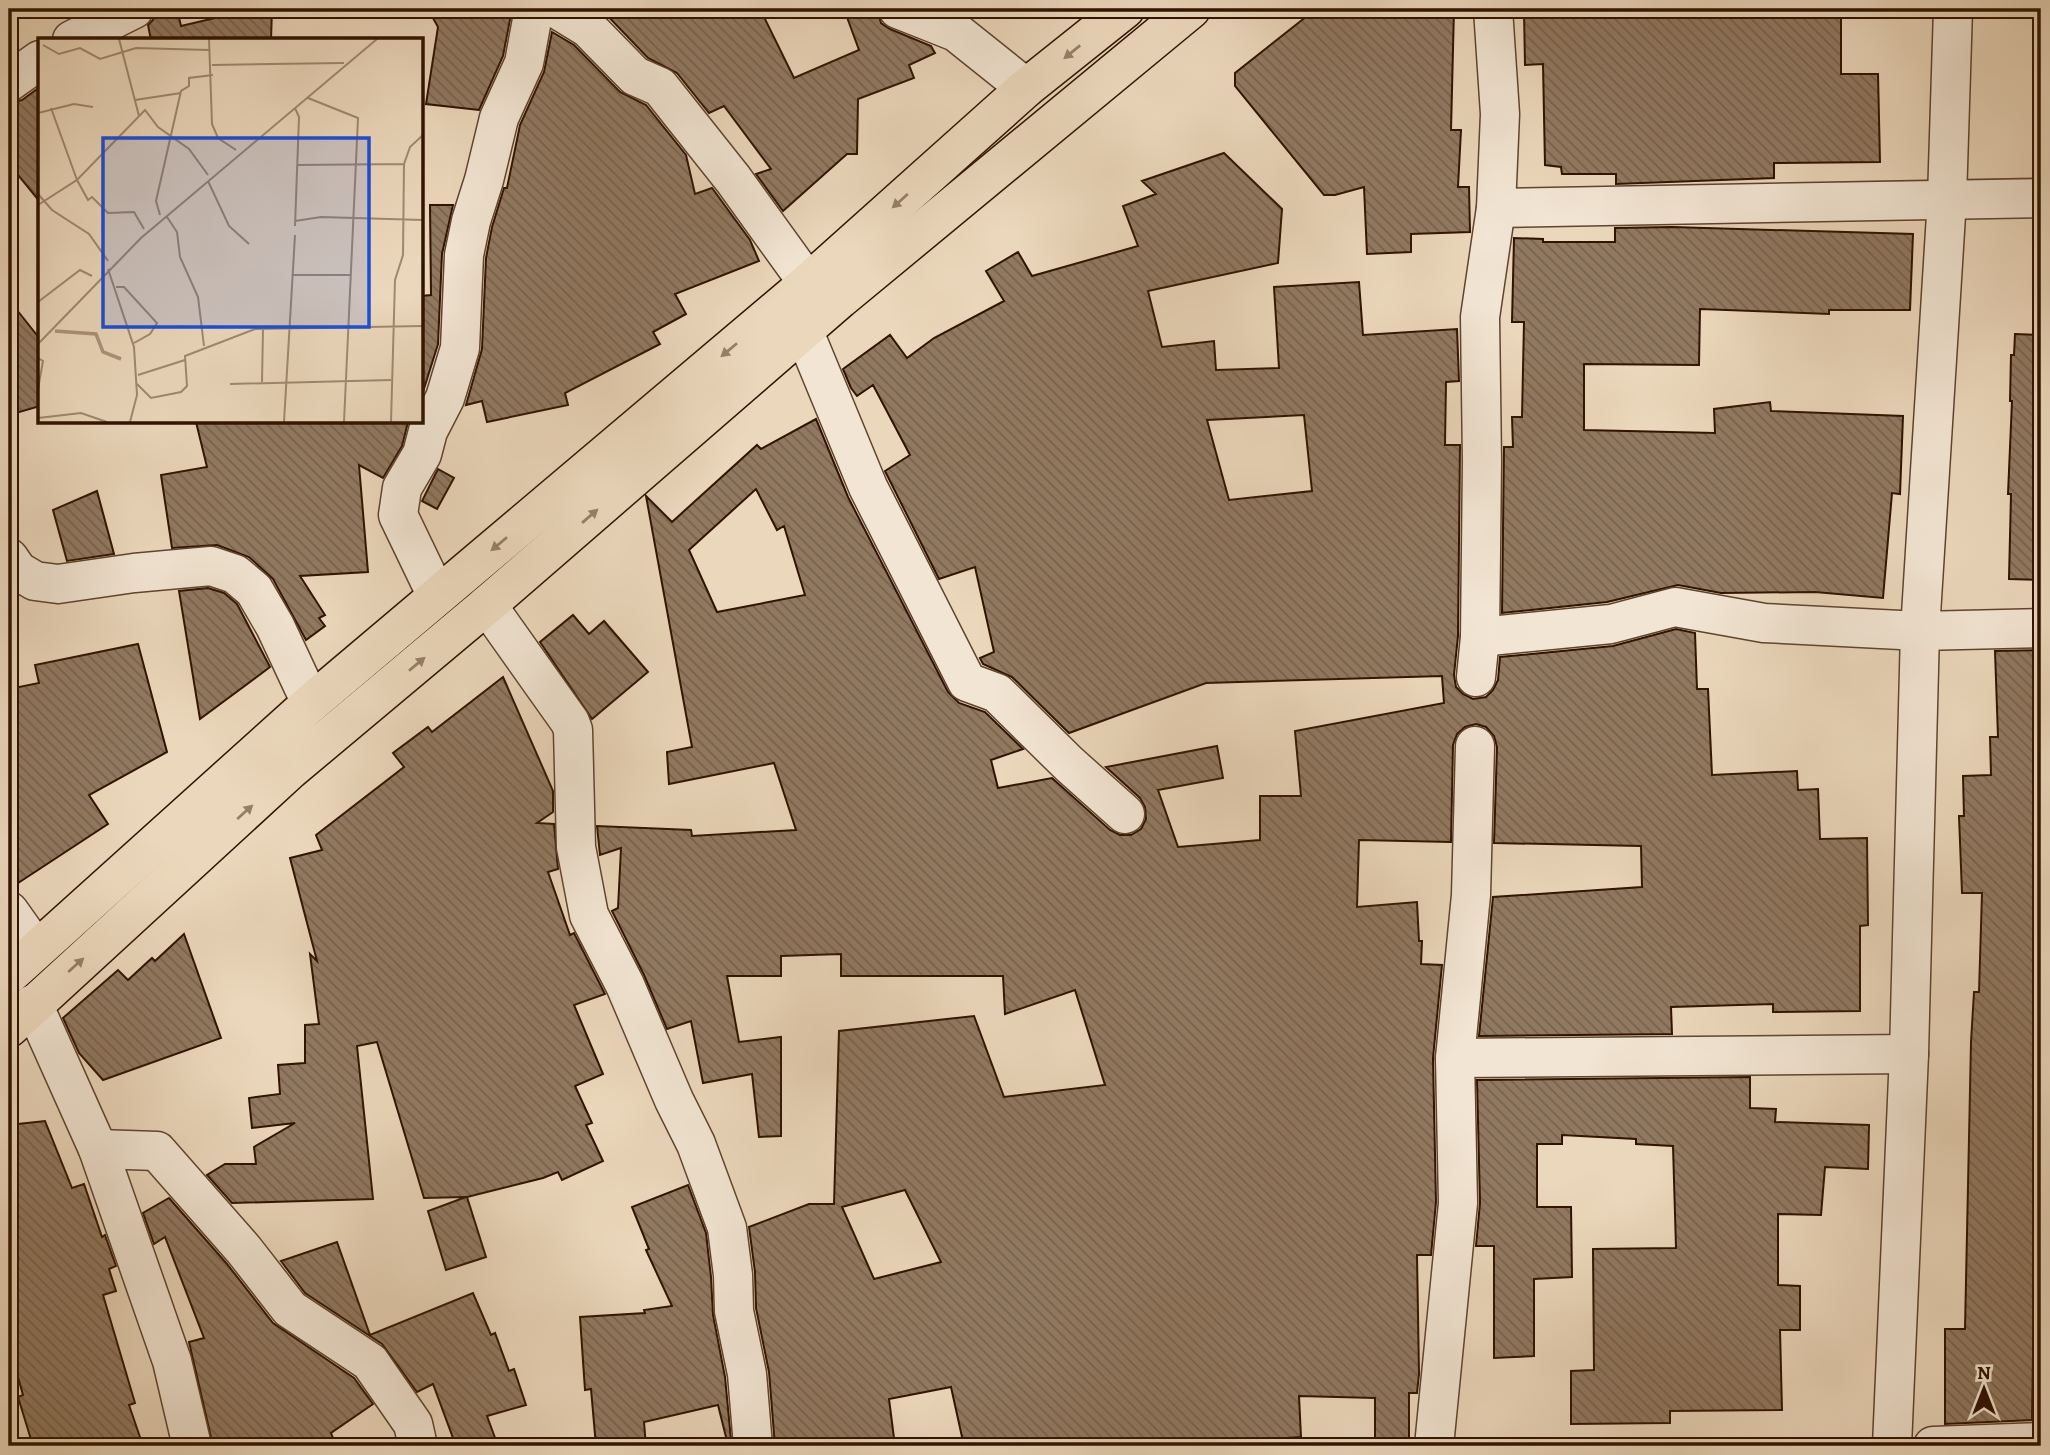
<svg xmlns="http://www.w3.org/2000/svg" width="2050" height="1455" viewBox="0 0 2050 1455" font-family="Alegreya,serif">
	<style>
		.building { fill: url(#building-back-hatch); stroke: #301300; stroke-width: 2; fill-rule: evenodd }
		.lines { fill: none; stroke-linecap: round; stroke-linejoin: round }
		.street-casing { stroke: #5f442f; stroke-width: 41 }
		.highway-casing { stroke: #301300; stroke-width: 41 }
		.street { stroke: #f2e5d3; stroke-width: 38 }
		.highway { stroke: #ebd7bb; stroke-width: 38 }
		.oneway { fill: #977f67 }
		.inset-river { fill: none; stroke: #ab947b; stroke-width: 3.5 }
		.inset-road { fill: none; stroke: #a08970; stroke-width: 2 }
		.view { fill: #1d4ed8; fill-opacity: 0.15; stroke: #1d4ed8; stroke-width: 3.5 }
		.inset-edge { fill: none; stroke: #301300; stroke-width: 3.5 }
	</style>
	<defs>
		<pattern id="building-back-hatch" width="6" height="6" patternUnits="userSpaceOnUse" patternTransform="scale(1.75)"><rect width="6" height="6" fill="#917961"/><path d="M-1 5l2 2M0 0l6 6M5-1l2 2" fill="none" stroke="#77624e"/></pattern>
	</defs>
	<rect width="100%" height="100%" fill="#ebd7bb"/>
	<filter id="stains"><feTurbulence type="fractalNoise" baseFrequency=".00286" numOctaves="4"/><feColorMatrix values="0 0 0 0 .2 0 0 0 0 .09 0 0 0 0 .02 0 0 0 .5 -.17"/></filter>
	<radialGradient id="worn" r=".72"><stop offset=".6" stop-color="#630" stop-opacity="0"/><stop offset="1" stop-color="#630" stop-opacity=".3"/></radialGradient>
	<g class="building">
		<path d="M156 9H177L181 26 253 9H272L271 40H151L148 25 153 20Z"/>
		<path d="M428 9H512L503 56 479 110 426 104 438 27Z"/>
		<path d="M601 9H760L794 78 859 50 844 9H877L881 23 890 29 931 46 935 53 909 65 914 78 858 99 857 154H847L783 211 756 174 771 169 724 106 709 113 677 73 648 58Z"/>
		<path d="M1316 9H1454L1451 130H1461L1458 187H1469L1470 232 1411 234V252L1367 254 1364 187 1335 195H1324L1235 86V73Z"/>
		<path d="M1633 9H1841V74H1878L1880 162 1774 163V178L1616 184V174H1562L1561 167 1545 165 1543 64 1525 65 1524 12Z"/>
		<path d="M552 32 574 45 620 92 646 105 686 155 695 194 712 188 750 240 759 261 675 294 686 314 653 332 660 344 565 393 568 405 487 422 482 401 466 405 482 349 486 258 492 227 504 188H507L520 125 544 72Z"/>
		<path d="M40 87V202L9 164V103L22 100Z"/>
		<path d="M1224 153 1282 209 1278 263 1148 291 1162 347 1214 341 1216 370 1279 368 1274 287 1359 282 1363 335 1457 329 1459 381 1446 382 1445 445H1460L1458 636 1454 675 1456 687 1463 694 1473 699 1486 697 1493 690 1498 680 1500 657 1613 646 1676 629 1695 633 1697 689H1708L1712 775 1797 771 1798 790 1818 789 1820 839 1867 838 1868 925 1860 926V1011L1773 1012V1004L1671 1007 1672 1034 1479 1036 1493 897 1642 887 1641 846 1494 843 1497 747 1494 736 1486 727 1476 724 1465 727 1457 734 1453 745 1451 842 1359 840 1357 907 1417 902 1419 941H1422L1421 964 1442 965 1433 1058 1436 1202 1431 1255H1417L1419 1374 1417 1393H1409V1439H1375V1398L1299 1396 1301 1437 1247 1441V1446H1196V1441L1159 1446H964L951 1387 889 1399 895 1446H775L769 1372 756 1308 755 1272 749 1227 809 1204H834L839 1031 974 1016 1004 1097 1105 1085 1075 990 1005 1014 1003 976H841V954L781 956V976H727L739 1042 781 1037V1136L759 1137 752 1074 703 1083 691 1021 667 1029 644 975 612 911 618 908 621 848 600 855 597 826 691 830 692 836 796 830 774 763 669 784 667 752 692 747 646 496 672 522 757 445 761 449 816 419 848 497 948 692 959 703 985 712 1023 749 991 760 998 788 1052 778 1110 830 1120 835H1131L1141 829 1146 819 1145 807 1140 798 1106 767 1217 746 1223 778 1158 790 1178 847 1260 840V796H1301L1295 731 1444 703 1442 676 1206 683 1069 733 1012 677 983 664 980 658 994 652 975 567 939 579 885 471 910 455 873 385 857 396 851 388 843 369 890 335 907 358 934 338 1004 301 986 271 1018 252 1032 276 1138 246 1123 206 1156 194 1142 181ZM1304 415 1312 491 1229 500 1207 420ZM756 489 777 530 784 526 805 595 717 612 689 550ZM905 1190 941 1262 874 1279 842 1207Z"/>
		<path d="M430 205H453L442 254 438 344 422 395V296L431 295Z"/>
		<path d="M1672 227 1913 234 1910 310H1829V314L1700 309 1699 365 1584 364V430L1715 433 1714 409 1770 402 1771 411 1903 416 1900 494 1892 493 1883 598 1815 592 1721 593 1678 585 1607 602 1502 613 1504 447H1513L1512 417H1522L1524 322H1512L1514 238 1543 239V242H1615V228Z"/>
		<path d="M9 300 40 339V406L9 415Z"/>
		<path d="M2015 334 2041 335V580L2009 579 2011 494H2008L2012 401H2010L2011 355H2014Z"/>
		<path d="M196 422H408L402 446 383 478 359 465 368 572 300 576 325 615 319 618 325 626 306 640 273 579 249 557 217 545 172 548 161 475 207 467Z"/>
		<path d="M438 469 454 478 437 509 422 501Z"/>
		<path d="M97 491 114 554 67 561 53 510Z"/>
		<path d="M208 588 224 593 237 604 270 667 200 719 179 591Z"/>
		<path d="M573 615 589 634 604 621 648 672 592 719 540 642Z"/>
		<path d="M138 644 167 752 89 795 108 824 9 889V689L39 683 35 665Z"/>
		<path d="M2041 650V1289L2034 1290 2032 1420 1945 1424V1329H1965L1971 1042 1974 992H1979L1982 893H1962L1959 816H1964L1963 776 1991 775 1990 737H1998L1995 651Z"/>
		<path d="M503 677 553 791V812L537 823 554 824 558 869 548 872 570 935 574 933 605 994 574 1005 603 1074 575 1086 592 1123 586 1125 603 1161 562 1180 558 1172 543 1178 467 1197 486 1257 446 1270 428 1211 466 1197 424 1198 377 1042 357 1046 373 1199 232 1203 207 1175 225 1164H256L254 1147 295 1123 252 1128 249 1098 280 1094 278 1065 305 1063V1025L319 1024 310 954 317 961 290 858 322 850 316 835 404 767 393 753 428 727 432 732Z"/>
		<path d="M184 934 221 1038 103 1080 79 1053 63 1018 118 970 128 980 152 958 155 961Z"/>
		<path d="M1750 1077V1108L1776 1109 1775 1122 1869 1125 1868 1169 1825 1167 1821 1215 1778 1214V1285L1800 1286V1330H1780L1782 1410 1670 1411V1423L1571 1424V1371L1594 1370 1593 1249 1676 1248 1673 1146 1636 1144V1139L1562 1135V1144H1537V1207H1571L1572 1277 1534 1279V1356L1494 1358V1246H1476L1480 1203 1477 1080Z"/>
		<path d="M45 1121 72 1188 84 1184 102 1237 105 1235 116 1266 109 1269 116 1291 103 1295 135 1403 129 1405 141 1440 123 1446H33L18 1397 23 1395 9 1345V1125Z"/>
		<path d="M688 1185 706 1233 711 1277 713 1315 725 1377 731 1440 727 1441 718 1405 644 1422 646 1446H596L591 1389 585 1390 580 1317 645 1313 644 1310 672 1306 646 1250 649 1249 632 1207Z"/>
		<path d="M169 1198 227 1264 273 1323 354 1378 373 1404 331 1433 336 1446H213L189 1342 204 1338 165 1237 154 1244 143 1213Z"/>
		<path d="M337 1242 370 1335 473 1293 491 1335 495 1333 509 1371 514 1369 526 1405 487 1416 498 1446H456L433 1384 417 1392 382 1344 305 1293 281 1261Z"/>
	</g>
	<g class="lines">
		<defs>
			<g id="street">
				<path d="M557 9 588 28 635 76 660 87 733 179 808 283"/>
				<path d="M898 9 956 32 1026 88"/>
				<path d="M72 40 134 9"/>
				<path d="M9 82 40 60"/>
				<path d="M1496 208 2041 198"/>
				<path d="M804 332 868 487 967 682 997 693 1069 764 1125 814"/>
				<path d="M9 558 18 571 35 581 58 584 134 573 211 566 235 574 254 590 275 626 311 703"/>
				<path d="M437 596 398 515 402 488 422 454 428 431 445 398 460 348 464 255 471 221 484 180 499 118 524 63 534 9"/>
				<path d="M487 605 570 722 573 730 576 847 589 915 625 985 674 1100 696 1144 727 1228 733 1275 734 1311 747 1374 753 1446"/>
				<path d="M1480 637 1611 624 1675 607 1764 623 1920 631 2041 628"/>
				<path d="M1476 677 1480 637 1482 462 1480 317 1496 208 1500 114 1493 9"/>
				<path d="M9 911 36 949"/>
				<path d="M33 1004 98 1149 172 1361 192 1446"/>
				<path d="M1455 1058 1909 1054"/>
				<path d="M98 1149 157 1151 244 1250 290 1309 370 1362 413 1424 418 1446"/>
				<path d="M1434 1446 1458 1203 1455 1058 1471 895 1475 746"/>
				<path d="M1892 1446 1909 1054 1920 631 1947 199 1953 9"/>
				<path d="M1933 1446 2041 1442"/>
			</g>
			<g id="highway">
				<path d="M9 975 311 703 808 283 1026 88 1125 9"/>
				<path d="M9 1028 290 770 487 605 840 299 1191 9"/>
			</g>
		</defs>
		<use href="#street" class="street-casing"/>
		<use href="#highway" class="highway-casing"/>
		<use href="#street" class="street"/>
		<use href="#highway" class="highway"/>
	</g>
	<defs><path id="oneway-solid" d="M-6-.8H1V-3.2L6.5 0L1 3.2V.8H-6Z" transform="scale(1.75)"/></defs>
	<g class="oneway">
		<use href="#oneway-solid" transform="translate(1072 52) rotate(141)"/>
		<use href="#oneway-solid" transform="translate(900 201) rotate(138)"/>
		<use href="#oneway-solid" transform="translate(729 350) rotate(140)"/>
		<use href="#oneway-solid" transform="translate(590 516) rotate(-41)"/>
		<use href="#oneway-solid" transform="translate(499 544) rotate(140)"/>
		<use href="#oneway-solid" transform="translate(417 664) rotate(-40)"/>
		<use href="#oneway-solid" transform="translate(245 812) rotate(-42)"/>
		<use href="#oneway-solid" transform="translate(76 965) rotate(-42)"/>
	</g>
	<g transform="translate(38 38)">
		<rect width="385" height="385" fill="#ebd7bb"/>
		<path class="inset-river" d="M17 293 58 296 65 314 83 321"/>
		<path class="inset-road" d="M81 1 101 78M171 1 174 86 180 100 198 112M5 7 21 16 42 10 62 21 98 10 171 12M174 27 306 25M270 60 320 80 306 384M97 62 143 55M13 70 39 142 107 72 120 89 151 111 170 137M0 75 36 66 55 69M259 127 366 126M170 143 191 188 211 206M0 156 14 172 51 196 70 223M0 167 39 142 50 162 54 159 70 175 96 174 106 191M122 177 118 163 143 53 151 48V40L175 37M129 179 139 194 142 219 160 259 166 308M257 183 283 179 385 182M257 188 261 79 257 70M70 231 96 309 99 357 92 384M254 237H313M78 249H86L119 285 112 296 96 305M0 264 42 232 54 238M0 306 103 200 339 1M0 320 5 323 0 351M100 337 147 322M224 344 225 291M99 346 113 360 143 354 149 348 147 318 217 291 385 288M192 346 353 342M0 380 43 375 69 384M246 384 257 197M353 384 357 242 365 217 366 126 372 109 385 97"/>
		<path class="view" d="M65 100H331V289H65Z"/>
		<rect width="385" height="385" class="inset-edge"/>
	</g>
	<rect width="2050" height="1455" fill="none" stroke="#ebd7bb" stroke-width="35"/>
	<rect x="10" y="10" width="2029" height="1434" fill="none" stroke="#301300" stroke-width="3.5"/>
	<rect x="18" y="18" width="2015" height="1420" fill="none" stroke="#301300" stroke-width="2"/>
	<g transform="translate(1984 1389)" stroke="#f2e5d3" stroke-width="5" paint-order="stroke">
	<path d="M0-5L12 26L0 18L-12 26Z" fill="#301300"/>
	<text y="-10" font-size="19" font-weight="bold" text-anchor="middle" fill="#301300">N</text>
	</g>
	<rect width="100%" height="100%" filter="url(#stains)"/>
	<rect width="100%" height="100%" fill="url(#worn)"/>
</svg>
